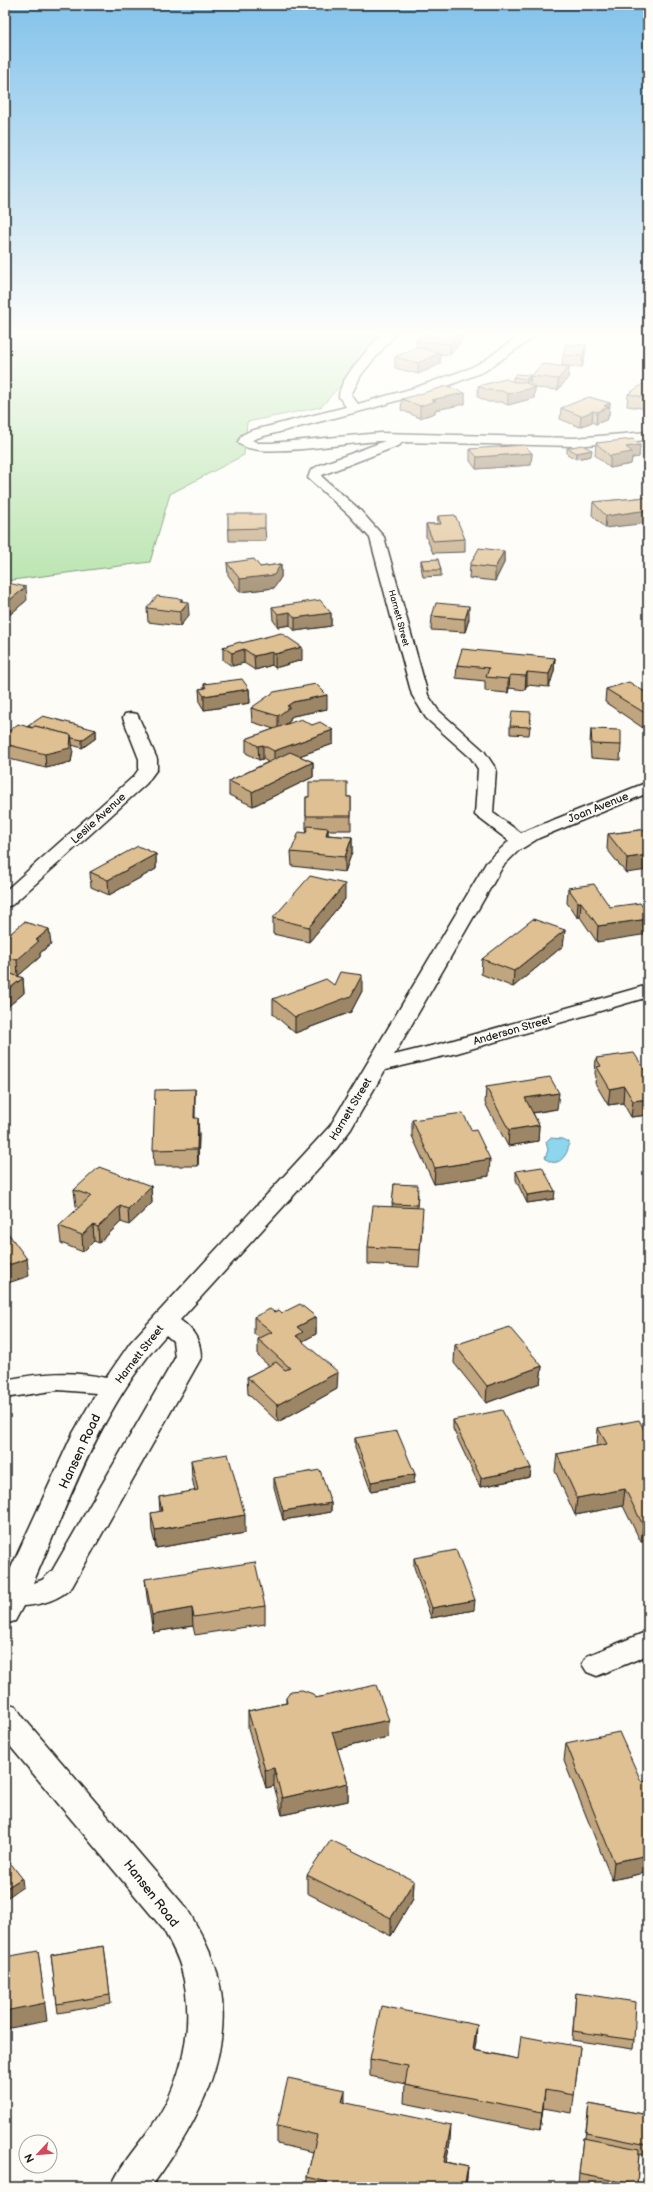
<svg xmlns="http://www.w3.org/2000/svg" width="653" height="2192" viewBox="0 0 653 2192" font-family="'Balsamiq Sans',sans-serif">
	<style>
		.green { fill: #acdfa0; stroke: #647e5e }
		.water { fill: #8dd6ee; stroke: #608c9a }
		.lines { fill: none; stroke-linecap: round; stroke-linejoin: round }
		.minor-casing { stroke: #1c1c1c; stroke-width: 3 }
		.minor { fill: #fdfcf7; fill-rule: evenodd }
		.wall { fill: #c0a57e; stroke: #1c1c1c }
		.shaded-wall { fill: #9c8666; stroke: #1c1c1c }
		.building { fill: #dfc092; stroke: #1c1c1c }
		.labels { text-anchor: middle; stroke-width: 4; stroke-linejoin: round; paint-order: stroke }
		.far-street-label { font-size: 9px; fill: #1c1c1c; stroke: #fdfcf7 }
		.street-label { font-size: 11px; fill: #1c1c1c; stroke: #fdfcf7 }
		.near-street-label { font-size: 13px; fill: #1c1c1c; stroke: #fdfcf7 }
	</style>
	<rect width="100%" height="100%" fill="#fdfcf7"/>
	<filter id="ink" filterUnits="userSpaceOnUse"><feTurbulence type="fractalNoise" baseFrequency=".025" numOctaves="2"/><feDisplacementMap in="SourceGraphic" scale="8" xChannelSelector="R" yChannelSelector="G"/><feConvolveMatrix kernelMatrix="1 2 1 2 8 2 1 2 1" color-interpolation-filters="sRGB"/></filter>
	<g filter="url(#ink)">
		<path class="green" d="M5 333H387L321 407 247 422 244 455 170 494 150 562 5 581Z"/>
		<path class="water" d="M550 1138 563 1139 569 1142C569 1155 557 1170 545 1158L548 1150 546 1142Z"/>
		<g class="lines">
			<defs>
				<g id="minor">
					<path d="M383 333H396L361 375 351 395 358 404 414 388 468 369 484 361 521 334 540 333 485 371 450 385 369 409 260 437 252 440 258 443H271L381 433 574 438 648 432V440L574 446 402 442 400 445 322 475V477L359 509 384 537 428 695 438 710 484 751 496 769 493 813 521 833 648 782V793L539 838 518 851 503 866 394 1055 443 1043 648 985V997L457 1053 385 1070 351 1129 336 1149 180 1320C194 1330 201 1341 201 1358L72 1587C59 1600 41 1605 23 1606L15 1621 5 1624V1581L72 1435 96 1393 58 1390 5 1398V1380C40 1373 71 1370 106 1378L130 1343 330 1126 486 863 509 841 475 815 478 769 471 758 426 718 412 695 370 538 349 515 308 478 311 470 320 465 385 441C358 440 252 462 238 442L242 435 250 431 346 407 339 397C339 378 371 347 383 333ZM166 1335 173 1341 175 1358 52 1571 42 1580 33 1583C71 1497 102 1405 166 1335Z"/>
					<path d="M131 713 137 714 139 718 157 759V769L146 784 12 905 5 907V891L134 776 139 769V759L123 718 125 714Z"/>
					<path d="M648 1631V1655L597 1676 587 1672 582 1664 587 1656Z"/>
					<path d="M5 1703 16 1706 22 1716 187 1909C198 1927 208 1946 215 1966 241 2046 197 2125 151 2187H111C122 2161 143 2140 158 2117 185 2074 195 2017 181 1968 177 1954 170 1942 163 1929L5 1740Z"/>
				</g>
			</defs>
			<use href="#minor" class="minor-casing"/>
			<use href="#minor" class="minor"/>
		</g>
		<g class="wall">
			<path d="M423 333H462V340L450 355 440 354V364L418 374 395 368V357L416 348V341Z"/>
			<path d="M586 345 585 356 582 367 562 366 569 367 568 378 558 390 535 388 534 398 508 405 501 402H488L478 397V386L513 382V377L530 375 529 381 527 384 530 385 531 376 562 366 563 355Z"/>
			<path d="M648 385V409L627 406 628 394Z"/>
			<path d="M465 393V404L435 410V413L420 418 401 410 402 399Z"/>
			<path d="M610 403 609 415H608V419L596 424 592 422 580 427 560 419 561 408Z"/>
			<path d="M596 443 640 445 639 457 632 458 631 464 610 468 595 455Z"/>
			<path d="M567 448 591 456 576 459 567 454Z"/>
			<path d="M470 449 532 453 531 465 476 469 470 461Z"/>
			<path d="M648 497 605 528 592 515 593 502Z"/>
			<path d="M228 514 265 528 266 541H229Z"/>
			<path d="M438 516 465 539V552L433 553 426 537V524H437Z"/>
			<path d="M648 525V533L646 532 647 526Z"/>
			<path d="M504 551V563L495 581 469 578 470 565Z"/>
			<path d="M421 560 441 570V576L423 577 421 566Z"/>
			<path d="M227 563 260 567 281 564V577L274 588 240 592 228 575Z"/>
			<path d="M5 585 27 600 7 617H5Z"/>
			<path d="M182 599V601L189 615 180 626 148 622 147 608Z"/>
			<path d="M272 607 331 613V626L295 631 290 625 278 627 273 620Z"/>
			<path d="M432 616 469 619 465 632 431 630Z"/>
			<path d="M242 643 302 660 275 668 272 665 255 670 244 663 232 666 223 660V647Z"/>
			<path d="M555 658 554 671 549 687 527 685 525 690 509 688 508 693 485 691V681L456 678 457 665Z"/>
			<path d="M204 684 249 689 250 703 204 710 200 703 199 689 204 688Z"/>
			<path d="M606 689 648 694V729L646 730 605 702Z"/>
			<path d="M251 708 327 709 293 716 290 718V721L286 724 312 725 333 730V744L299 756 313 762V777L253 806 229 795V781L268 762 263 759 259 760 246 753V739L274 729 252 722Z"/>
			<path d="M531 719 529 735 510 734V726Z"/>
			<path d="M28 726 96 730V738L82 748 72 745 73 750 71 762 46 768 5 758V734L28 727Z"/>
			<path d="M591 729 621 745 620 760 591 758 590 743Z"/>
			<path d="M306 797H351V830H328V835L352 837V852L345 872 292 866 291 852 306 833 307 830H306Z"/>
			<path d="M648 829 626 873 607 849 608 834Z"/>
			<path d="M156 854V869L109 895 91 887 90 872Z"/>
			<path d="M568 888 610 907 597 942 580 917H577L567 903Z"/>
			<path d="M345 899 309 942 273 934V918Z"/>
			<path d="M565 930 563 946 513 987 481 974 482 959Z"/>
			<path d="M5 938 51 944 40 953V957L18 976 23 978 24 993 5 1009Z"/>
			<path d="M334 985 362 991 351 1012 295 1033 273 1014V999Z"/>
			<path d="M596 1058 648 1075V1115L631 1117 623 1103 608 1105 595 1083 596 1076 595 1074Z"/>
			<path d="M486 1087 557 1109 533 1113 539 1125 538 1141 508 1146 485 1103Z"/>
			<path d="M195 1106V1118L199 1134 198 1166H154L153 1150Z"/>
			<path d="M412 1120 489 1176 434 1184 412 1136Z"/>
			<path d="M516 1171 554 1199 527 1203 516 1180Z"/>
			<path d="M394 1184 418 1194 417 1208 422 1225 419 1267 368 1264V1247L392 1207Z"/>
			<path d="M151 1186 152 1203 129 1225 121 1222 99 1243 94 1241 83 1252 61 1243 59 1226 79 1208 76 1206 74 1190Z"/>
			<path d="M274 1312 316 1317V1334L303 1341V1342L337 1389 278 1422 248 1394 247 1377 269 1366 258 1356V1339L260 1338 254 1334V1317Z"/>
			<path d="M455 1345 542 1366 540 1383 486 1403 454 1363Z"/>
			<path d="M453 1420 531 1468 530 1477 480 1487 453 1429Z"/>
			<path d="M598 1428 648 1437V1541L641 1542 623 1506 575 1515 555 1471 557 1454 597 1446Z"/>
			<path d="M355 1438 415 1474 414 1483 371 1491 355 1448Z"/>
			<path d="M191 1460 245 1533 156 1548 152 1531 151 1513 160 1512 159 1497 195 1491 192 1478Z"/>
			<path d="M274 1478 331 1503V1512L283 1520 274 1487Z"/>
			<path d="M414 1558 474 1610 431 1618 414 1567Z"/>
			<path d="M145 1579 265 1606V1624L195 1635 193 1626 153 1632 147 1597Z"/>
			<path d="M286 1698H315L388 1737 337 1749 348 1783V1801L282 1815 274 1786 266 1788 248 1729V1711L286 1703Z"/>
			<path d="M566 1743 641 1781 648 1780V1872L612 1880 564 1761Z"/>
			<path d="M307 1875 414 1881 413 1899 391 1936 307 1893Z"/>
			<path d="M104 1946 111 2004 58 2013 51 1955Z"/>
			<path d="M576 1993 634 2040 633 2049 572 2040Z"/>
			<path d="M476 2043 474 2050 518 2059 580 2047 572 2113 543 2108 540 2130 404 2103 405 2084 370 2076V2059Z"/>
			<path d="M345 2103 450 2142 446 2162 468 2167 466 2187H307V2177L313 2152 277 2144V2126Z"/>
			<path d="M589 2104 648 2115V2155L639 2153 637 2187H600L578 2183 583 2138H585Z"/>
		</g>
		<g class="shaded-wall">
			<path d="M459 333H462V340L450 355V344Z"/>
			<path d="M586 345 585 356 582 367V356Z"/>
			<path d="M440 353V364L418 374V363Z"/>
			<path d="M569 367 568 378 558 390V379Z"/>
			<path d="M530 375 529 381 526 385 527 379Z"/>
			<path d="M535 387 534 398 508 405V394Z"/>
			<path d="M465 393V404L435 410V413L420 418V406L431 400Z"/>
			<path d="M610 403 609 415H608V419L596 424 597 412 604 406Z"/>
			<path d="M593 411 592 422 580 427 581 416Z"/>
			<path d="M640 445 639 457 632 458 631 464 610 468V456L626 447Z"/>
			<path d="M592 450 591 456 576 459 577 453Z"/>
			<path d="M532 453 531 465 476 469 477 457Z"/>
			<path d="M648 510V523L605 528 606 516Z"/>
			<path d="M504 551V563L495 581V568Z"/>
			<path d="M281 564V577L274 588 240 592V579Z"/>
			<path d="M26 587 27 600 7 617 5 604Z"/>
			<path d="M182 599V610L188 602 189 615 180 626V601Z"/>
			<path d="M469 606V619L465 632V619Z"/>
			<path d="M290 612V625L278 627V614Z"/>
			<path d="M331 613V626L295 631V618Z"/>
			<path d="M302 647V660L275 668V654Z"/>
			<path d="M244 649V663L232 666V653Z"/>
			<path d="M272 652V665L255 670 254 656Z"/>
			<path d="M555 658 554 671 549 687V674Z"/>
			<path d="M527 672V685L525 690 526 676Z"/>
			<path d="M510 675 509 688 508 693V679Z"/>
			<path d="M249 689 250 703 204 710V696Z"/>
			<path d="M327 695V709L293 716 290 718V721L278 730V716L287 706 293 702Z"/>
			<path d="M648 715V729L646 730 648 716Z"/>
			<path d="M96 730V738L82 748V740Z"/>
			<path d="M333 730V744L274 765V751Z"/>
			<path d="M71 735 73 750 71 762 46 768 45 754Z"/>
			<path d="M263 745V759L259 760 258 746Z"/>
			<path d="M313 762V777L253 806 252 792Z"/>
			<path d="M328 828V843L326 835Z"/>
			<path d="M352 837V852L345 872V857Z"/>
			<path d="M156 854V869L109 895 108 880Z"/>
			<path d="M648 855V870L626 873 627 858Z"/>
			<path d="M345 884V899L309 942V927Z"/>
			<path d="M578 902H581L580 917H577Z"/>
			<path d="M648 919V934L597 942 598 926Z"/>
			<path d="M49 929 51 944 40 953V957L18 976 17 960 36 940Z"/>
			<path d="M565 930 563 946 513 987 514 971Z"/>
			<path d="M362 975V991L351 1012 295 1033V1017Z"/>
			<path d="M23 978 24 993 5 1009V992Z"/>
			<path d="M624 1086 623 1103 608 1105 610 1089Z"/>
			<path d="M195 1089V1106L194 1134V1118Z"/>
			<path d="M559 1093 557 1109 524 1114 525 1098Z"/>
			<path d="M648 1099V1115L631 1117 633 1101Z"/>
			<path d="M198 1118 199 1134 198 1166 197 1149Z"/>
			<path d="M539 1125 538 1141 508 1146 509 1130Z"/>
			<path d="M490 1159 489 1176 434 1184 435 1168Z"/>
			<path d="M151 1186 152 1203 129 1225 128 1209Z"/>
			<path d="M555 1191 554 1199 527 1203V1195Z"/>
			<path d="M120 1206 121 1222 99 1243 98 1227Z"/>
			<path d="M93 1225 94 1241 83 1252 82 1235Z"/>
			<path d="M27 1259 29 1276 5 1284V1266Z"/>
			<path d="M316 1317V1334L303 1341V1349L297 1353V1327Z"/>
			<path d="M542 1366 540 1383 486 1403 487 1386Z"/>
			<path d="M338 1372 337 1389 278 1422 277 1405Z"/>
			<path d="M531 1468 530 1477 480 1487 481 1478Z"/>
			<path d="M415 1474 414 1483 371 1491V1482Z"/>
			<path d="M625 1489 623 1506 575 1515 577 1498Z"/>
			<path d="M331 1503V1512L283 1520V1511Z"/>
			<path d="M245 1515V1533L156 1548 155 1530Z"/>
			<path d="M648 1524V1541L641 1542 643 1525Z"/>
			<path d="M475 1600 474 1610 431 1618 432 1608Z"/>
			<path d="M192 1608 193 1626 153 1632 152 1615Z"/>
			<path d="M389 1720 388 1737 332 1750V1732Z"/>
			<path d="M274 1768V1786L266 1788 265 1770Z"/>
			<path d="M348 1783V1801L282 1815V1798Z"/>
			<path d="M648 1855V1872L612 1880 614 1862Z"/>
			<path d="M22 1878 23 1887 5 1899V1889Z"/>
			<path d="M414 1881 413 1899 391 1936V1918Z"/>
			<path d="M38 1951 47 2021 5 2029V2011Z"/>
			<path d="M477 2025 476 2043 471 2068 473 2050Z"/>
			<path d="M345 2090V2108L342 2102Z"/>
			<path d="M545 2090 543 2108 540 2130 542 2112Z"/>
			<path d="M451 2125 450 2142 443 2179 444 2162Z"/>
			<path d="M468 2167 466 2187H464Z"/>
		</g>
		<g class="building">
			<path d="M423 333H459L450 344 416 341Z"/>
			<path d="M566 344 586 345 582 356 563 355Z"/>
			<path d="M417 347 440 353 418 363 395 357Z"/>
			<path d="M542 364 569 367 558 379 531 376Z"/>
			<path d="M516 374 530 375 527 379 513 377Z"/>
			<path d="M506 379 514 382H524L535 387 508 394 502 391 488 390 478 386Z"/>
			<path d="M643 384 648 385V398L628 394Z"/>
			<path d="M447 386 465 393 431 400 436 401 420 406 402 399Z"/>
			<path d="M589 397 610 403 604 406 609 407 597 412 593 411 581 416 561 408Z"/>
			<path d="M633 439 640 445 626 447 632 452 610 456 596 443Z"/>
			<path d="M524 445 532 453 477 457 470 449Z"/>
			<path d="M582 445 592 450 577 453 567 448Z"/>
			<path d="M648 497V510L606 516 593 502Z"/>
			<path d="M228 514H265V528L228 529Z"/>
			<path d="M455 515 465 539 433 541 426 524H441L438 516Z"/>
			<path d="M479 548 504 551 495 568 470 565Z"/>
			<path d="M254 559 260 567 281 564 274 575 240 579 227 563Z"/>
			<path d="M438 559 441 570H424L421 560Z"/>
			<path d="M8 583 26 587 5 604V585Z"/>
			<path d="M157 596 182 599 180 601 188 602 180 612 147 608Z"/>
			<path d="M320 600 331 613 295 618 290 612 278 614 272 607Z"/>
			<path d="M436 603 469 606 465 619 432 616Z"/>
			<path d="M281 633 302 647 275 654 272 652 254 656 244 649 232 653 223 647 240 642 242 643Z"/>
			<path d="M462 649 555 658 549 674 527 672 526 676 510 675 508 679 486 677 489 668 457 665Z"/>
			<path d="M242 679 249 689 204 696 199 689 206 688 204 684Z"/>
			<path d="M629 682 648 694V715L606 689Z"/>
			<path d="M316 684 327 695 293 702 287 706 290 707 278 716 251 708 274 692Z"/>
			<path d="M512 711 531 712 530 727 510 726Z"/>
			<path d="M43 716 96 730 82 740 72 738 71 735 35 726 33 728 28 726Z"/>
			<path d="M301 719 312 725 320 722 333 730 274 751 263 745 258 746 246 739Z"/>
			<path d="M18 724 32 728 35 726 71 735 70 748 45 754 5 744V734Z"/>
			<path d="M591 729 621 730V745L592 744Z"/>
			<path d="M290 752 313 762 252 792 229 781Z"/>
			<path d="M309 782H347V797H351V816H306V797H309Z"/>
			<path d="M308 826 328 828 326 835 352 837 345 857 291 852 299 832 306 833Z"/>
			<path d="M648 829V855L627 858 608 834Z"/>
			<path d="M138 846 156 854 108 880 90 872Z"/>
			<path d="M310 876 345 884 309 927 273 918Z"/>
			<path d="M594 884 610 907 640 903 648 914V919L598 926 581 902H578L568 888Z"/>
			<path d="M533 919 565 930 514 971 482 959Z"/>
			<path d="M24 922 49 929 36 940 39 941 17 960 5 957V938Z"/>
			<path d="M5 972 23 978 5 992Z"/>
			<path d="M340 972 362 975 351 996 295 1017 273 999 326 979 334 985Z"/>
			<path d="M634 1053 648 1075V1099L633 1101 624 1086 610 1089 597 1067 601 1066 596 1058Z"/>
			<path d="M550 1077 559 1093 525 1098 539 1125 509 1130 486 1087Z"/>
			<path d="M195 1089 194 1118H198L197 1149 153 1150 155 1090Z"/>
			<path d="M463 1113 472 1131 476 1130 490 1159 435 1168 412 1120Z"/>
			<path d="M99 1167 151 1186 128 1209 120 1206 98 1227 93 1225 82 1235 59 1226 91 1196 74 1190Z"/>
			<path d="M542 1167 555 1191 527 1195 516 1171Z"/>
			<path d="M394 1184 418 1185 417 1205 392 1204Z"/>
			<path d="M373 1206 423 1208 420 1250 368 1247Z"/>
			<path d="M5 1229 27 1259 5 1266Z"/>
			<path d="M300 1304 316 1317 297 1327 303 1332 296 1336 338 1372 277 1405 247 1377 276 1362 285 1370 290 1368 258 1339 272 1332 254 1317 270 1309 274 1312 279 1310 282 1313Z"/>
			<path d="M509 1327 542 1366 487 1386 455 1345Z"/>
			<path d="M502 1410 531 1468 481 1478 453 1420Z"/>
			<path d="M639 1420 648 1437V1524L643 1525 625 1489 577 1498 557 1454 607 1444 598 1428Z"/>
			<path d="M397 1431 415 1474 371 1482 355 1438Z"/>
			<path d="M228 1454 245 1515 155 1530 151 1513 162 1511 159 1497 198 1490 191 1460Z"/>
			<path d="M320 1470 331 1503 283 1511 274 1478Z"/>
			<path d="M456 1550 475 1600 432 1608 414 1558Z"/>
			<path d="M255 1562 265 1606 194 1617 192 1608 152 1615 145 1579Z"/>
			<path d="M376 1685 389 1720 332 1732 348 1783 282 1798 274 1768 265 1770 248 1711 287 1703 286 1698 291 1691 302 1690 313 1694 315 1698Z"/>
			<path d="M619 1732 641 1781 648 1780V1855L614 1862 566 1743Z"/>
			<path d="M331 1840 414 1881 391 1918 307 1875Z"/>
			<path d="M8 1860 22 1878 5 1889V1861Z"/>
			<path d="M104 1946 110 1995 57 2004 51 1955Z"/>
			<path d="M38 1951 45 2003 5 2011V1957Z"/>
			<path d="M576 1993 636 2002 634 2040 573 2031Z"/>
			<path d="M381 2006 477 2025 473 2050 518 2059 521 2036 580 2047 574 2095 545 2090 542 2112 405 2085 408 2066 370 2059Z"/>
			<path d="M288 2078 345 2090 342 2102 451 2125 444 2162 468 2167 464 2187H327L328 2182 307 2177 317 2135 277 2126Z"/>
			<path d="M589 2104 648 2115V2145L586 2133Z"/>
			<path d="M583 2138 639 2149 637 2185 579 2174Z"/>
		</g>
	</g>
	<linearGradient id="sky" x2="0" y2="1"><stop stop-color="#83c2ea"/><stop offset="0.52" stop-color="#fefefb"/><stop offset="1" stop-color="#fefefb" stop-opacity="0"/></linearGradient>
	<rect width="653" height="640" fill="url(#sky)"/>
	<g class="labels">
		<g class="far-street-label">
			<text transform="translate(399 618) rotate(75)" y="3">Harnett Street</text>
		</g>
		<g class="street-label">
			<text transform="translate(598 807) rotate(-22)" y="4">Joan Avenue</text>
			<text transform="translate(98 818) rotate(-42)" y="4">Leslie Avenue</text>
			<text transform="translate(512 1030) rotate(-16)" y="4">Anderson Street</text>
			<text transform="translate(350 1109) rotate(-59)" y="4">Harnett Street</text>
			<text transform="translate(139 1354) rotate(-52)" y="4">Harnett Street</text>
		</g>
		<g class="near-street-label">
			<text transform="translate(79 1451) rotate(-65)" y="5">Hansen Road</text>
			<text transform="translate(152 1893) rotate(52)" y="5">Hansen Road</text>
		</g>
	</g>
	<rect width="653" height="2192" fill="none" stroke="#fdfcf7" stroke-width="20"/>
	<rect x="10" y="10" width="633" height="2172" fill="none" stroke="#1c1c1c" stroke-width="1.5" filter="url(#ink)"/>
	<g transform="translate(38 2154) rotate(244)"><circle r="19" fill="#fdfcf7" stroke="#a3a29f"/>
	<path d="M0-3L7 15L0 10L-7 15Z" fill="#d1495b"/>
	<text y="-6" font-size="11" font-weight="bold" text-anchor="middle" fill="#1c1c1c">N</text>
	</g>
</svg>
